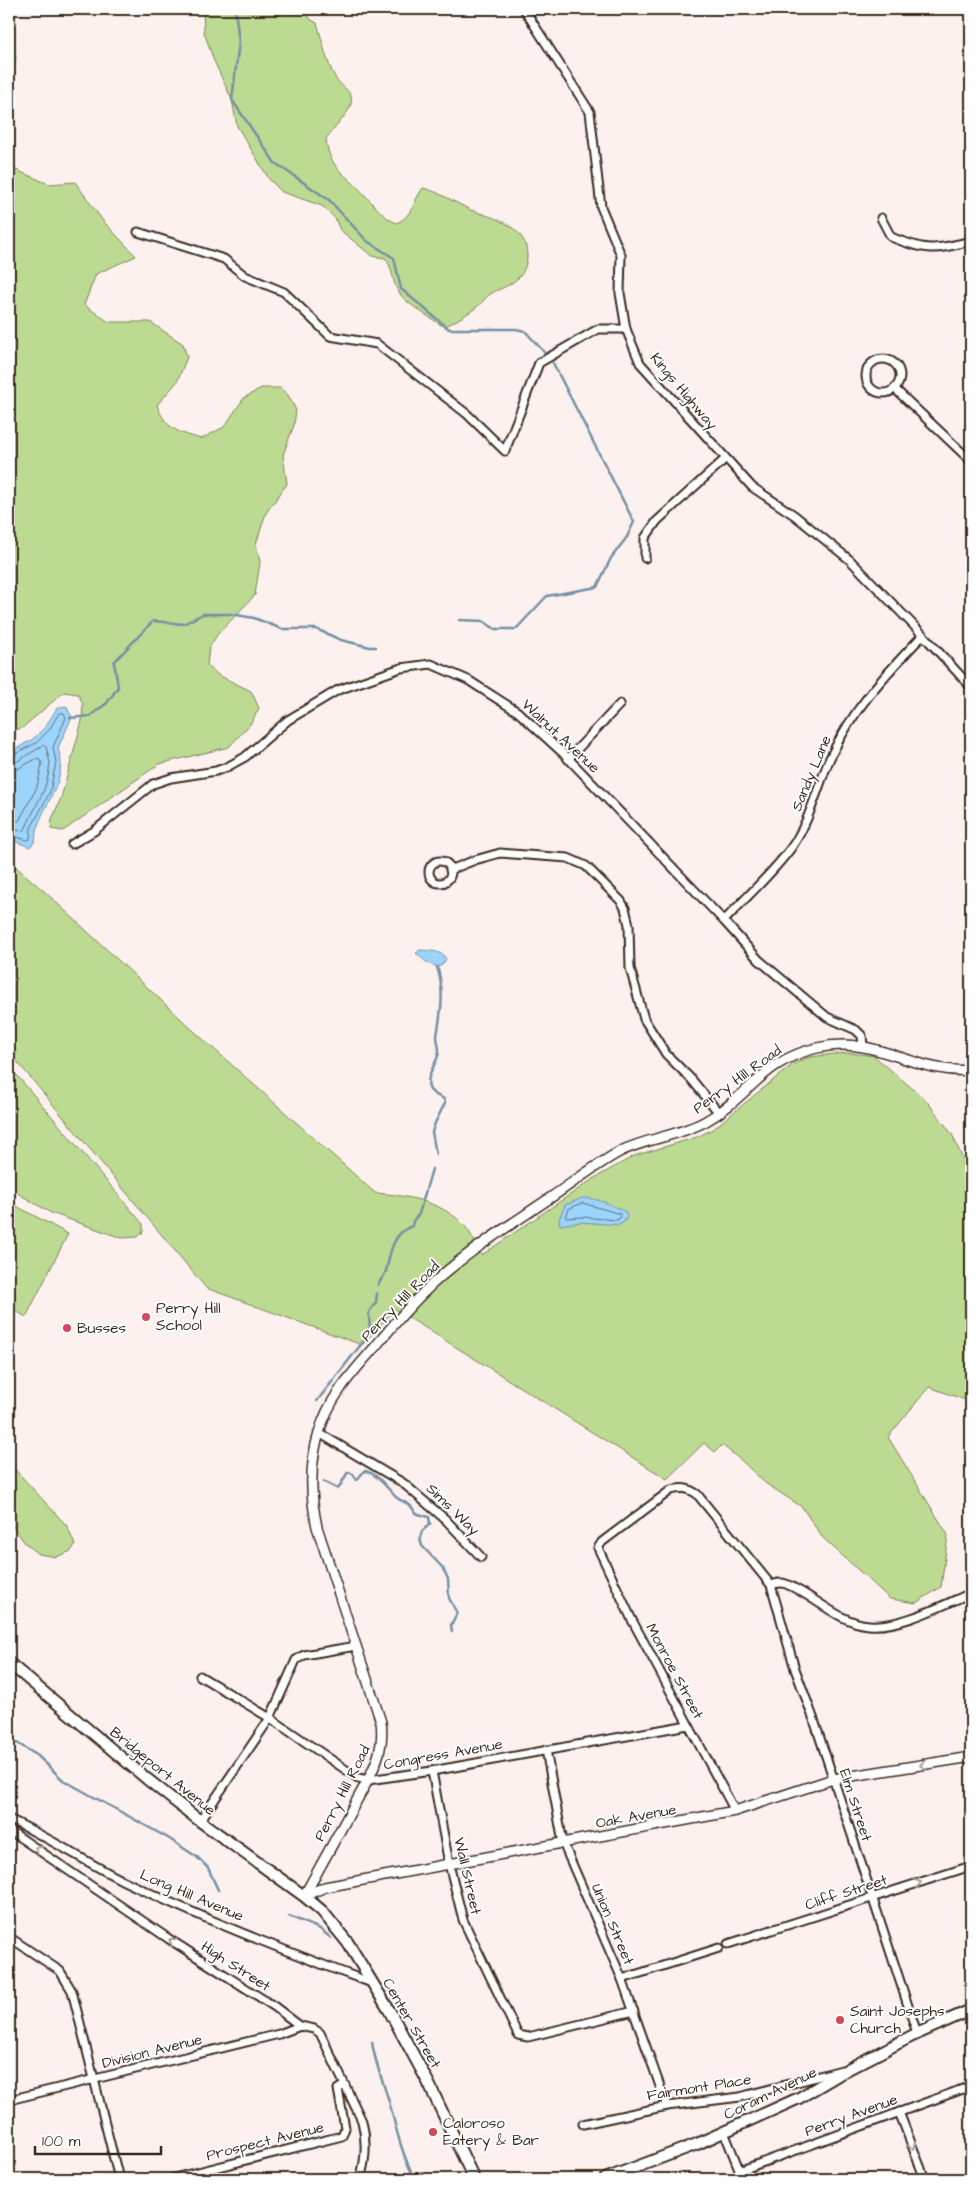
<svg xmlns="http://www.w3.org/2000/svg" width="980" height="2188" viewBox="0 0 980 2188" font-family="'Architects Daughter',sans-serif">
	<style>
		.green { fill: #bdda92; stroke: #7c8258 }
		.water { fill: #9cd4fc; stroke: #7590a3 }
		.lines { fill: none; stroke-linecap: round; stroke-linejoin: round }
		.shore { stroke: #626e77; stroke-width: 1 }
		.stream { stroke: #7590a3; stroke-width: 2.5 }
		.minor-casing { stroke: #3b2a1e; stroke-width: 11 }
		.tertiary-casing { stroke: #3b2a1e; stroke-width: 12 }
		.secondary-casing { stroke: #3b2a1e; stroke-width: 14 }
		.minor { stroke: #fff; stroke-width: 7 }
		.tertiary { stroke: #fff; stroke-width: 9 }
		.secondary { stroke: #fff; stroke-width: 10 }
		.oneway { stroke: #a79f9a }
		.poi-dot { fill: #d1495b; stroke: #fff; stroke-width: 2 }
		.labels { text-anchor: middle; stroke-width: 4; stroke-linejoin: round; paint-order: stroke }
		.street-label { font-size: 15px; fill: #3b2a1e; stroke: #fff }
		.poi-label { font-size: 15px; fill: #3b2a1e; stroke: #fff; text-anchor: start }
	</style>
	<rect width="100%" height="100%" fill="#fcf1ef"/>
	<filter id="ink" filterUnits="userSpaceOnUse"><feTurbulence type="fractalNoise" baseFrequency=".02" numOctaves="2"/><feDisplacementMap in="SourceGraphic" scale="10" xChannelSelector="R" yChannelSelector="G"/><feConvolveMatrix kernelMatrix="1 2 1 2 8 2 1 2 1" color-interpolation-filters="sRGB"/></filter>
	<g filter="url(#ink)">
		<g class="green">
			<path d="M203 9H305L310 19 317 23C323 42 326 62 336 79 342 87 354 92 351 104 349 114 332 129 326 139 329 169 346 174 364 194 375 206 382 216 396 223 412 218 413 201 423 188 440 192 455 203 471 210 494 218 529 226 527 258 526 265 524 273 518 278 510 286 501 288 492 293 486 296 483 302 478 306 470 313 455 321 446 326L441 325C430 317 408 305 400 294 391 283 394 268 385 258L372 256 340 230 335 218 322 206 282 192 269 179 237 126 232 100 214 61 204 32Z"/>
			<path d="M9 167 49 184 75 182 103 221 136 256 96 274 84 305 109 322H150L183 344 187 357 177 382 157 405C166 430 178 432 201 439L224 427 244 398 261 388H280L288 395 296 410 294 425 283 455 287 484 266 513 256 544 260 562 255 595 217 635 209 648 207 665 218 675 251 691 259 708 251 723 229 747 159 764 63 831 51 829 52 819 61 798 82 721 83 704 78 694 64 692 22 728 9 732Z"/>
			<path d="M9 861 44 891 195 1032 375 1193C404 1195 439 1201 461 1222 470 1230 476 1245 482 1255L593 1179 634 1156 697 1137 713 1129 793 1064 810 1057 834 1054 850 1053 874 1056 926 1100 952 1134 971 1178V1402L929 1387 888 1437 948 1535 941 1587 916 1603 890 1599 822 1537 802 1507 765 1483 742 1461 722 1445 715 1452 704 1443 667 1479 395 1309 362 1345 206 1288 9 1052Z"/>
			<path d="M9 1066 143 1224V1232L138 1237 122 1238 51 1213 9 1188Z"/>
			<path d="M9 1202 68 1234 26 1317 9 1307Z"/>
			<path d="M9 1463 67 1526 75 1545 71 1551 56 1557 39 1554 25 1543 9 1521Z"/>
		</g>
		<g class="water">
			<path d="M9 50 14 53 16 58C15 64 9 68 9 74 10 84 18 89 13 100L9 101Z"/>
			<path d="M66 706 72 717 58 748C59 753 61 758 61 763 60 795 36 813 35 841L30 847 9 839V753L33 739 45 727 57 708Z"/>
			<path d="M420 950C430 951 441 950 446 959L442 965 437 967 425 961 416 953Z"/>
			<path d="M582 1198C595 1197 614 1206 626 1212L627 1217 624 1222 619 1225 581 1222 560 1225 559 1219 565 1205Z"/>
		</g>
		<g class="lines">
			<g class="shore">
				<path d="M9 757 36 743 49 730 59 713H64L66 718 53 747 56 762 50 792 31 828 30 839 27 840 9 835"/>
				<path d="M9 763 16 762 44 745 46 747 50 763 48 776 44 790 24 831 9 829"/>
				<path d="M9 771 17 769 38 758 42 763 37 787 19 821H9"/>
				<path d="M583 1203 620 1214 621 1217 617 1220 582 1217 566 1218 569 1209Z"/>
			</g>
			<g class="stream">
				<path d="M235 9 239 42 232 100 275 163 329 200 367 241 394 258 401 289 449 329H516L525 331 545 353"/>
				<path d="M459 620 483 621 495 629H516L547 596 597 587 611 558 627 537 634 522 553 363"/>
				<path d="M70 718 90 716 107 703 118 687 114 662 153 621 183 624 203 614H231L254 618 282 629H316L341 640 370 647H376"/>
				<path d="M436 1154 432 1132 435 1123 445 1103 444 1099C439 1096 431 1094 429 1088 425 1074 439 1061 439 1051 439 1046 437 1041 437 1036 441 1012 445 990 437 967"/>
				<path d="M378 1285C380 1280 384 1277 386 1271 390 1254 392 1233 412 1226L413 1221 419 1214 432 1169"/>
				<path d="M317 1401 370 1333 369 1312 376 1302 377 1293"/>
				<path d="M324 1482 338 1489 348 1472 353 1474 357 1480 364 1471C376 1471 389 1491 397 1498 404 1503 412 1503 415 1513L429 1517 430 1524 422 1531 420 1538 422 1546 443 1568 448 1579 449 1598 457 1613 451 1625 452 1632"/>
				<path d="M9 1738 38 1756 63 1780 168 1838 197 1857 208 1868 218 1890"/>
				<path d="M289 1916 320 1929 331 1938"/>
				<path d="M372 2042C375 2064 384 2084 390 2105 397 2132 402 2155 415 2179"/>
			</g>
			<defs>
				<g id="minor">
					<path d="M524 9 590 112 601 207 621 255 620 293 626 329 640 363 752 487 794 515 850 560 923 635 971 687"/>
					<path d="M881 218 891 237C928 252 934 250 971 241"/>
					<path d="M138 232 224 259 245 276 284 292 330 336 377 344 467 414 505 451 539 363 598 329H626"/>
					<circle cx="883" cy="376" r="17"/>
					<path d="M895 389 971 461"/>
					<path d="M645 558V538L657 521 725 459"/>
					<path d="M568 759 620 704"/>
					<path d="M72 844 94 831 153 784 171 778 216 771 227 767 245 757 288 720 338 690 401 668 431 664 468 680 518 712 566 756 724 921 759 960 827 1017 856 1030 862 1036 863 1045"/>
					<circle cx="440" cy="872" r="11"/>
					<path d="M450 870 475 860 500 853 568 858 586 866 621 901 625 908 629 925 630 968 644 1019 666 1054 692 1080 719 1113"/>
					<path d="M724 921C746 897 772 874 791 848 810 821 817 788 830 758 853 708 886 674 923 635"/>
					<path d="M319 1433 403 1483 445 1519 481 1557"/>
					<path d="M771 1585C777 1583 781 1582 786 1584 815 1596 837 1622 869 1625 900 1628 943 1605 971 1593"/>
					<path d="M200 1676 270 1718 358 1778 368 1780 432 1771 688 1725"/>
					<path d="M546 1750 563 1843 622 1979 667 2106"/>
					<path d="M432 1771 449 1864 463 1920 518 2035 528 2037 634 2011"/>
					<path d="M735 1811 632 1620 598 1548 602 1542 671 1490C682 1487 688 1488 697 1494L771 1585 795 1669 814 1720 917 2033"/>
					<path d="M9 1819C48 1837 84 1861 122 1880 203 1919 287 1952 372 1983"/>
					<path d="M200 1821 270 1718 296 1660 304 1655 356 1646"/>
					<path d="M9 1830 169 1939 275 2007 300 2026 314 2029 320 2033 362 2121C367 2141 366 2160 360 2179"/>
					<path d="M9 1937 60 1971 72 1991 119 2179"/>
					<path d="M728 1944 971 1866"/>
					<path d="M622 1979 719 1948"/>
					<path d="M9 2100 279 2034 300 2026"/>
					<path d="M899 2112 925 2179"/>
					<path d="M583 2124 667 2106 740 2097 842 2070"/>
					<path d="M724 2132 743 2179"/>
					<path d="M739 2171 971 2086"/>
					<path d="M170 2179 342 2136 345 2128 338 2089 345 2085"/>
				</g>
				<g id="tertiary">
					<path d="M304 1896 368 1780C378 1760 384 1744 381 1722L317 1527C310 1495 309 1465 319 1433 328 1399 352 1373 375 1347 395 1323 415 1299 439 1278 474 1247 515 1222 553 1196 575 1181 597 1164 621 1151 648 1138 679 1136 706 1121 749 1097 763 1060 817 1048 878 1034 914 1075 971 1070"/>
					<path d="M304 1896 325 1887 735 1811 833 1779 971 1757"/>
				</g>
				<g id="secondary">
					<path d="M9 1663 147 1779 200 1821 304 1896 322 1911 348 1943 389 2010 428 2082 474 2179"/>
					<path d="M605 2179 697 2144 799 2098 848 2069 912 2036 971 2010"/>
				</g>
			</defs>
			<use href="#minor" class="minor-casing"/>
			<use href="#tertiary" class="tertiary-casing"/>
			<use href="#secondary" class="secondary-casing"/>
			<use href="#minor" class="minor"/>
			<use href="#tertiary" class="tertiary"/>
			<use href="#secondary" class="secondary"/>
		</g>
		<defs><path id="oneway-chevron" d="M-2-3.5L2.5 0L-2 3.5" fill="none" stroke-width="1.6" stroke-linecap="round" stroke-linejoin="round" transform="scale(1.25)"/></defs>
		<g class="oneway">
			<use href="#oneway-chevron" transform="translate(923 1765) rotate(171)"/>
			<use href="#oneway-chevron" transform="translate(38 1849) rotate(-146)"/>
			<use href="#oneway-chevron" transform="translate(918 1883) rotate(-18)"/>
			<use href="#oneway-chevron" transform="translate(172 1941) rotate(-147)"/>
			<use href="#oneway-chevron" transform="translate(912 2146) rotate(69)"/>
		</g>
	</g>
	<g class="poi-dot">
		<circle cx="146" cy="1317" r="5"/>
		<circle cx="67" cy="1328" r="5"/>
		<circle cx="840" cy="2020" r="5"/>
		<circle cx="433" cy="2132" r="5"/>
	</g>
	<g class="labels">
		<g class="street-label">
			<text transform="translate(684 391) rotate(50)" y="5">Kings Highway</text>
			<text transform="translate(561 736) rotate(43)" y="5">Walnut Avenue</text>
			<text transform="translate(811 773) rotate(-67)" y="5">Sandy Lane</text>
			<text transform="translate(737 1079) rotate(-36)" y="5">Perry Hill Road</text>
			<text transform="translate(400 1301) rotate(-46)" y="5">Perry Hill Road</text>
			<text transform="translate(453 1509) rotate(44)" y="5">Sims Way</text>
			<text transform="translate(675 1671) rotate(62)" y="5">Monroe Street</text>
			<text transform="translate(443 1754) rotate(-10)" y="5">Congress Avenue</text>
			<text transform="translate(163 1771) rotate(39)" y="5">Bridgeport Avenue</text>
			<text transform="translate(342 1793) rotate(-63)" y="5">Perry Hill Road</text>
			<text transform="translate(856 1805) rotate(72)" y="5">Elm Street</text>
			<text transform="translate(636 1816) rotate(-10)" y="5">Oak Avenue</text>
			<text transform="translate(468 1876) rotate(77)" y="5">Wall Street</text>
			<text transform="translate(846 1892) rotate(-18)" y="5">Cliff Street</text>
			<text transform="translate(192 1895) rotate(23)" y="5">Long Hill Avenue</text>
			<text transform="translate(613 1924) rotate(67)" y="5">Union Street</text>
			<text transform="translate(236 1966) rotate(33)" y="5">High Street</text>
			<text transform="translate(412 2023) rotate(60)" y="5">Center Street</text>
			<text transform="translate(152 2051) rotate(-14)" y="5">Division Avenue</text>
			<text transform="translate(699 2087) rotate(-9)" y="5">Fairmont Place</text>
			<text transform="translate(770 2093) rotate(-26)" y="5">Coram Avenue</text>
			<text transform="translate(851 2115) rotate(-20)" y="5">Perry Avenue</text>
			<text transform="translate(265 2141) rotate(-14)" y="5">Prospect Avenue</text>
		</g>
		<g class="poi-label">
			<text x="156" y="1313">Perry Hill<tspan x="156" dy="17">School</tspan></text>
			<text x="77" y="1333">Busses</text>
			<text x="850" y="2016">Saint Josephs<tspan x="850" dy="17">Church</tspan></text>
			<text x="443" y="2128">Caloroso<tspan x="443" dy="17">Eatery &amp; Bar</tspan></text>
		</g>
	</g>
	<rect width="980" height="2188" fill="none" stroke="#fff" stroke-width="30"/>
	<rect x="15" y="15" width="950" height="2158" fill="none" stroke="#3b2a1e" stroke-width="2" filter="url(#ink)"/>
	<path d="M35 2146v8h126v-8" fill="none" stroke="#3b2a1e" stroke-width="2.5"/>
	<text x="42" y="2146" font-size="15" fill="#3b2a1e" stroke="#ffffff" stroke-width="4" paint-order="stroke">100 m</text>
</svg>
